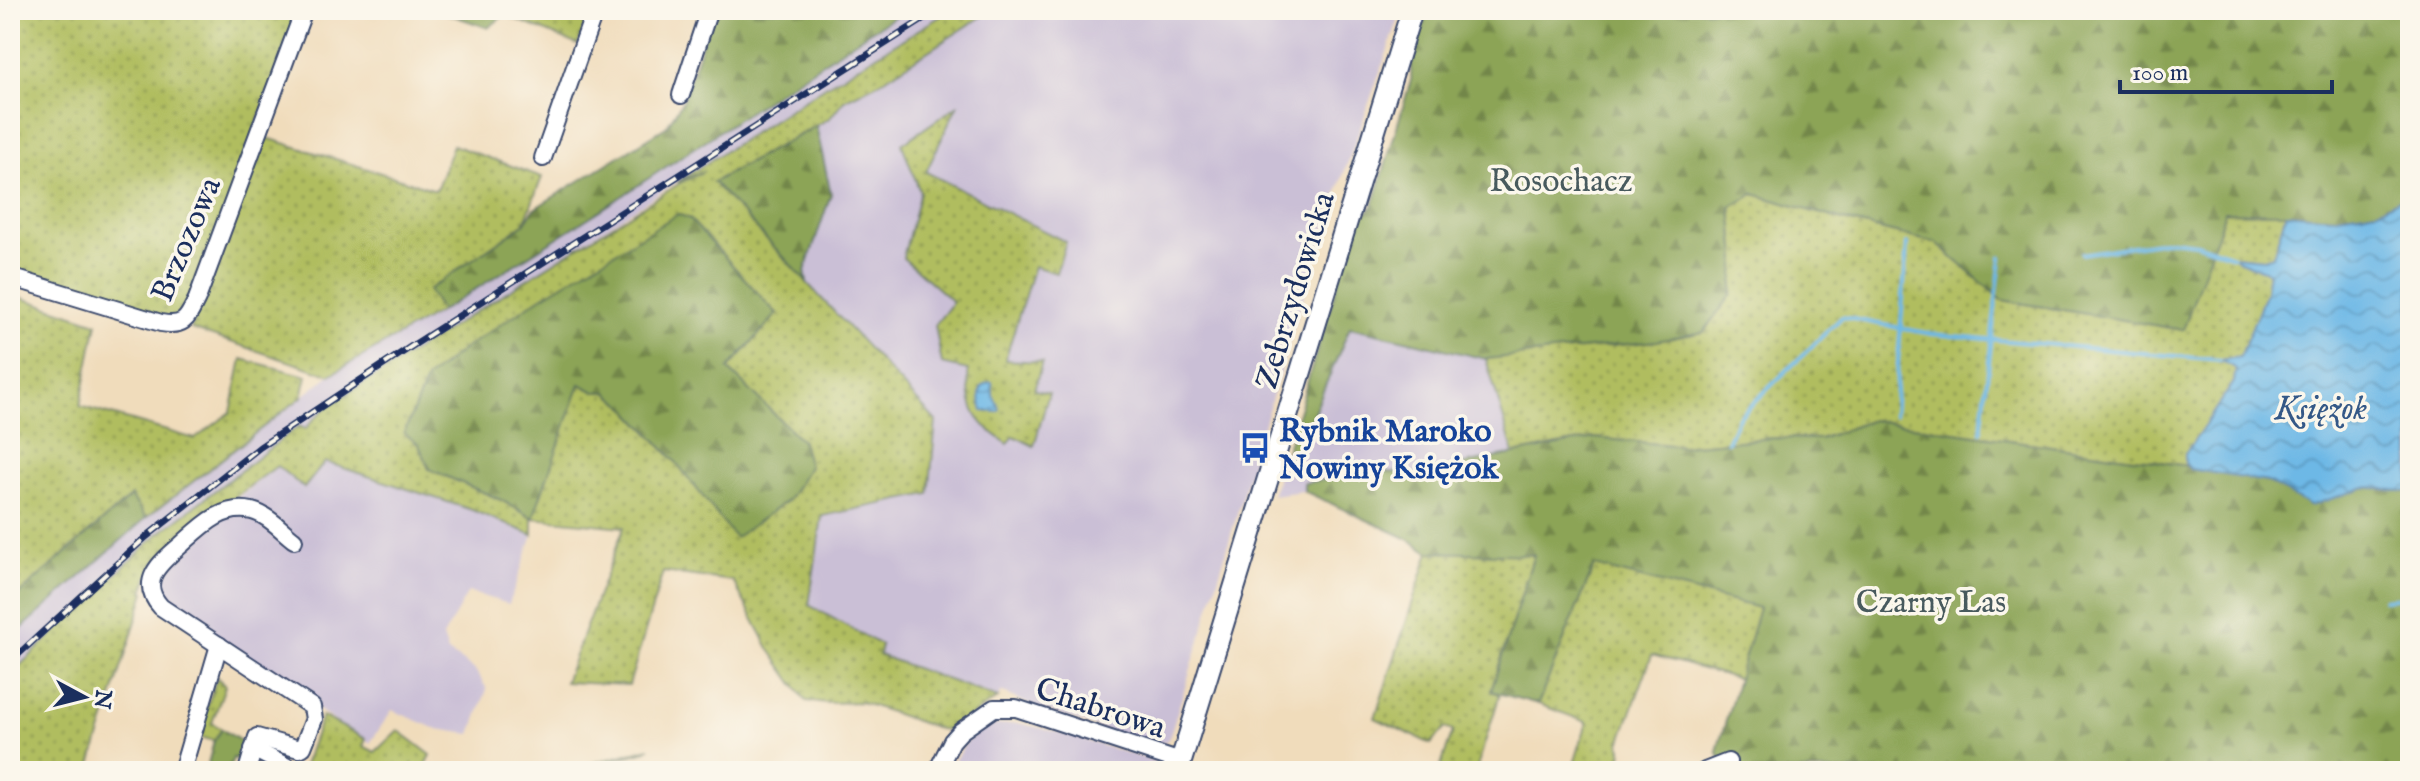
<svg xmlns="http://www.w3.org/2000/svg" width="2420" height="781" viewBox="0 0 2420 781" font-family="'IM FELL English',serif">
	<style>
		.industrial { fill: #cabfd6 }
		.grass { fill: url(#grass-dots); stroke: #66765e; stroke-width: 2; fill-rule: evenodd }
		.forest { fill: url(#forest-firs); stroke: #546a5a; stroke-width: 2 }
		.water { fill: url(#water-waves); stroke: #4474a2; stroke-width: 2 }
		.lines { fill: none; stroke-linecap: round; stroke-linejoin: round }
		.stream { stroke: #6db8e6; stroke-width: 4 }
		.minor-casing { stroke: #3b496c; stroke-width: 20 }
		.tertiary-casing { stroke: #3b496c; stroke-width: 24 }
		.minor { stroke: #fff; stroke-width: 16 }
		.tertiary { stroke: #fff; stroke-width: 20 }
		.rail-casing { stroke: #1b2f5e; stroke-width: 7 }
		.rail { stroke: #fbf7ec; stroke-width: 4; stroke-dasharray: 12; stroke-linecap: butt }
		.labels { text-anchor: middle; stroke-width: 7; stroke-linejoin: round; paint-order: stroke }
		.park-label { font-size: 32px; fill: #485a5e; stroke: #fbf7ec }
		.street-label { font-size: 32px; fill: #1b2f5e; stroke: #fbf7ec }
		.transit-label { font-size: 32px; font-weight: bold; fill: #164399; stroke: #fbf7ec; text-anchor: start }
		.water-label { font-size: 34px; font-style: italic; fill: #345887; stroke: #fbf7ec }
	</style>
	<defs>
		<pattern id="grass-dots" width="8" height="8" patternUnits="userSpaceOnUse" patternTransform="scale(2)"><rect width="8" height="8" fill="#b0bd5f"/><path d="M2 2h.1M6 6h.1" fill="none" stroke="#8e9a52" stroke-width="1.8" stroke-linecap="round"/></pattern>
		<pattern id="forest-firs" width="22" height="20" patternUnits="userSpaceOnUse" patternTransform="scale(2)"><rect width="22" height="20" fill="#8ca456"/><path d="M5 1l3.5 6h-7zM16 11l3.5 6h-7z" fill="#72864a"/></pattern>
		<pattern id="water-waves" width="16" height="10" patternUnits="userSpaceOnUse" patternTransform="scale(2)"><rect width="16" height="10" fill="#6db8e6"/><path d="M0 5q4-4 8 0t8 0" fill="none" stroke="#5996be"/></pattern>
	</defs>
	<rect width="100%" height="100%" fill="#fbf7ec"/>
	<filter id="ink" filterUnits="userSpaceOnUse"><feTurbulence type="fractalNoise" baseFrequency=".0125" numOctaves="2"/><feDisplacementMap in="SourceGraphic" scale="16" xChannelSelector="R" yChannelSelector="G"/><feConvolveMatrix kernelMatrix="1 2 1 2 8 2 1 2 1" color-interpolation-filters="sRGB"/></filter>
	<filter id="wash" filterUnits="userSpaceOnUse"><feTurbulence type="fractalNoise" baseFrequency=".006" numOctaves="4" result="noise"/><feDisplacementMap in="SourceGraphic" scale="32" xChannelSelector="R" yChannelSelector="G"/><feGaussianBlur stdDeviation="1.8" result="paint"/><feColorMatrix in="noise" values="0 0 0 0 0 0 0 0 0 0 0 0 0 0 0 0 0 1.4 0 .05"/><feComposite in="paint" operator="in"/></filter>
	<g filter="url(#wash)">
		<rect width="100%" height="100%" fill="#f0dcbb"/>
		<g class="industrial">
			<path d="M906 10H951L824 87 427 343 328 408 310 421 306 429 298 426 157 535 10 675V639L146 518 330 375 441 311 604 208 869 32Z"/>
			<path d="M992 10H1402L1328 218 1258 442 1204 627 1169 738 1165 742 1156 744 1142 742 1033 706 1002 692 998 698 879 655 881 645 809 605 822 515 929 494 914 400 713 182 830 119 843 100 876 84Z"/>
			<path d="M1350 327 1486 359 1514 454 1415 474 1380 471 1304 482V491L1272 495 1285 455 1295 457Z"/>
			<path d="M325 461 472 510 533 535 509 604 468 592 443 637 448 652 475 670 487 689 471 734 437 729 392 710 370 743 336 722 167 603 159 592 154 563 278 466Z"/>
			<path d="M1018 723 1057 732 1157 762 1154 771H947L968 740 987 726Z"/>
		</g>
		<g class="grass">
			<path d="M10 10H298L194 299C182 314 178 320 158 316L10 267Z"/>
			<path d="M506 10H590L578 45 505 15Z"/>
			<path d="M951 10H992L880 82 844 100 830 118 713 182 936 421 929 494 822 516 809 605 881 645 879 655 998 698 950 730 939 729 861 702 829 703 806 701 770 650 733 581 663 572 629 685 565 682 624 527 533 518V535L472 510 325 462 304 488 277 466 216 511 154 563 143 591 145 592 89 771H10V675L157 535 299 426 306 429C320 406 371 380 395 364 489 302 585 243 680 183L704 171 677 182 824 87ZM678 214 690 219 777 314 728 369 802 441 675 461 626 408 607 392H595L579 383 532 518 499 499 429 469 419 445 405 433 427 378Z"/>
			<path d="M957 106 926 172 1066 242 1056 273 1034 266 1005 360 1042 362 1034 390 1049 393 1034 446 1014 436 1008 444C974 421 969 411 968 370L942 364 935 325 953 302 903 258 920 192 902 144Z"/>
			<path d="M264 137 436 190 453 145 542 177 524 224 429 290 441 311 330 375 191 329Z"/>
			<path d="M1754 194 1839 219 1936 243 2002 300 2182 330 2225 212 2286 213 2273 256 2264 259 2235 256 2238 260 2269 272 2266 292 2240 358 2221 360 2236 369 2234 382 2185 454V463L2188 466 1872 420 1820 439 1773 438 1682 446 1594 438 1514 454 1486 359 1657 341 1736 259 1731 207Z"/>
			<path d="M10 294 97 323 80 406 195 439 231 412 242 359 307 376 302 397 146 518 131 496 10 602Z"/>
			<path d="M1429 552 1534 554 1491 691 1500 694 1476 771H1439L1453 731 1445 728 1431 744 1375 718Z"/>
			<path d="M1594 565 1760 608 1739 679 1652 655 1620 743 1625 771H1572L1587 722 1538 704Z"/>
			<path d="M217 677 225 686 212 723 222 729 214 741 197 736Z"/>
			<path d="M322 716 366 739 363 746 375 752 398 730 431 755 423 771H302Z"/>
			<path d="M650 748 643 752 616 759 590 771H506L577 767Z"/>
		</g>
		<g class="forest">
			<path d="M437 10H486L494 13 495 10H506L505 15 488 28Z"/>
			<path d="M713 10H846L850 12 855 10H906L869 32 604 208 441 311 428 290 524 224 534 209 666 127 682 102Z"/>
			<path d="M1428 10H2410V194L2378 210 2331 217 2286 213 2225 212 2183 330 2002 300 1936 243 1839 219 1754 194 1731 207 1736 259 1732 294 1704 332 1657 341 1486 359 1350 327 1295 457 1285 455 1356 223 1373 206 1411 80V66Z"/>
			<path d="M816 126 831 194 805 271 807 282 713 182Z"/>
			<path d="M678 214 690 219 777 314 728 369 802 441 809 467 788 500 735 538 675 461 626 408 607 392H595L580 384 533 518 499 499 429 469 419 445 404 433 427 378 465 348 540 298Z"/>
			<path d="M1872 420 2188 466 2268 482 2310 505 2366 487 2410 492V771H1726L1717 751 1759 608 1594 566 1538 704 1491 691 1534 555 1429 552 1406 538 1304 491V483L1380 471 1415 474 1594 438 1682 446 1773 438 1820 439Z"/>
			<path d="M131 496 146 518 10 639V602Z"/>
			<path d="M222 729 250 747 246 762 233 758 229 771H206L214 741Z"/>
		</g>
		<g class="water">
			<path d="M2410 194V492L2366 487 2310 506 2268 482 2190 469 2185 463V454L2234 382 2236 369 2220 360 2240 357 2266 292 2269 272 2238 260 2233 256 2264 259 2273 256 2286 213 2331 217 2378 210Z"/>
			<path d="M992 382 993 395 1000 410 997 412 983 411C980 399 975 383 992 382Z"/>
		</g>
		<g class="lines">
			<g class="stream">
				<path d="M2082 254 2171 240 2196 243 2233 256"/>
				<path d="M1894 415 1907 244"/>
				<path d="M1981 432 2001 257"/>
				<path d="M1727 442 1739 417 1842 317 1932 334 2220 360"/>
				<path d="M2384 600 2410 597"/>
			</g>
		</g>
	</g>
	<g filter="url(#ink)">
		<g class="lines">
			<defs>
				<g id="minor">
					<path d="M681 95 709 10"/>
					<path d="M543 158 595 10"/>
					<path d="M10 277 161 323C185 327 187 319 197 299L304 10"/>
					<path d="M253 749 286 766 285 771"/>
					<path d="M182 771 219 645"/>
					<path d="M247 771 257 737 299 749 303 747 314 719 312 707 161 607C137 581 161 562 181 545 201 527 222 504 252 511 268 515 281 530 294 540"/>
					<path d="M937 771 952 741 961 731 994 708H1016L1181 762"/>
					<path d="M1705 771 1728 762"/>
				</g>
				<path id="tertiary" d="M1178 771 1412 10"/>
			</defs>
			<use href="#minor" class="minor-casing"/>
			<use href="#tertiary" class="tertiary-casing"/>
			<use href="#minor" class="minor"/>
			<use href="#tertiary" class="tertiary"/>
			<defs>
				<path id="rail" d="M10 662 146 537 260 447 412 346 938 10"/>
			</defs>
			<use href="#rail" class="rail-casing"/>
			<use href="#rail" class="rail"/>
		</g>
	</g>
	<defs>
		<symbol id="bus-bare" viewBox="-9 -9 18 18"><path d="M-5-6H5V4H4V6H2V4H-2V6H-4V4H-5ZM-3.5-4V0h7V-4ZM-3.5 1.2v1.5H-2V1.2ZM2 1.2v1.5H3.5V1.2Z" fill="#1a4fb4" stroke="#fbf7ec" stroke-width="2.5" paint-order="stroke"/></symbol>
	</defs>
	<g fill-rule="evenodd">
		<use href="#bus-bare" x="1233" y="426" width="44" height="44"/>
	</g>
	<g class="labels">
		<g class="park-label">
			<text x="1561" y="191">Rosochacz</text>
			<text x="1931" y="612">Czarny Las</text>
		</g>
		<g class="street-label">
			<text transform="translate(185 239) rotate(-67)" y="11">Brzozowa</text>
			<text transform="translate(1294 290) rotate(-73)" y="11">Zebrzydowicka</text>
			<text transform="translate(1101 707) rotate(18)" y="11">Chabrowa</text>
		</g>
		<g class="transit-label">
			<text x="1279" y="441">Rybnik Maroko<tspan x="1279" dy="37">Nowiny Księżok</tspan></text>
		</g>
		<g class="water-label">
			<text x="2321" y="419">Księżok</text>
		</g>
	</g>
	<rect width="2420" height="781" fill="none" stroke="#fbf7ec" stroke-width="40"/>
	<g transform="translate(84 697) rotate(97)" stroke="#fbf7ec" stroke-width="6" paint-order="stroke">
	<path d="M0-6L14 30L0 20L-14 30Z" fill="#1b2f5e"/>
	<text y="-12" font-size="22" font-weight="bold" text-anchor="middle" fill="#1b2f5e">N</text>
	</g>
	<path d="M2120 80v12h212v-12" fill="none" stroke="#1b2f5e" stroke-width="4"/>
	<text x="2132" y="80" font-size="24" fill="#1b2f5e" stroke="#fbf7ec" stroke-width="6" paint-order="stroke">100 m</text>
</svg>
